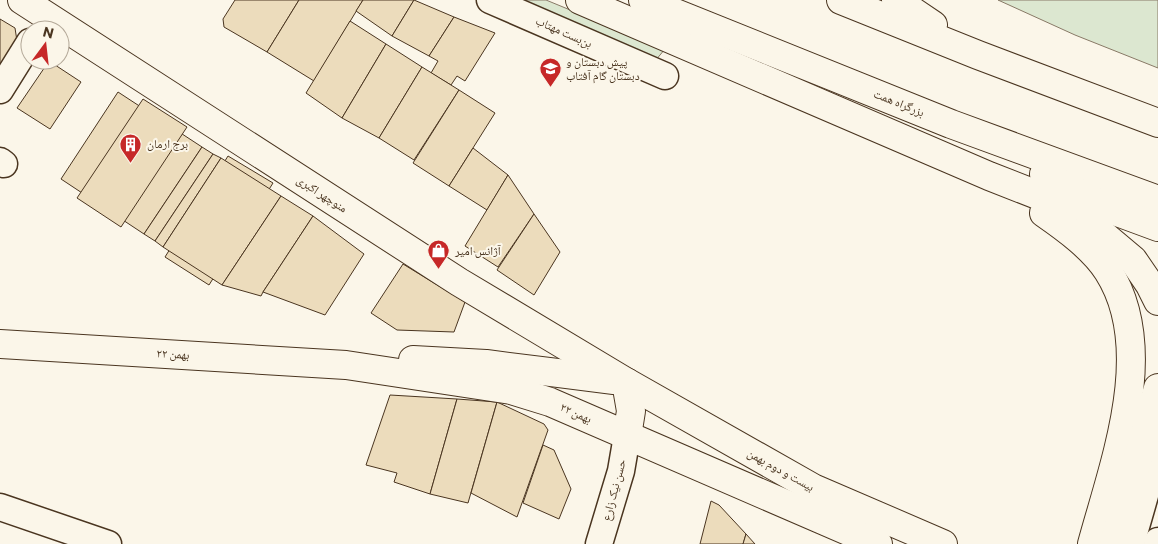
<svg xmlns="http://www.w3.org/2000/svg" width="1158" height="544" viewBox="0 0 1158 544" font-family="Commissioner,'Noto Naskh Arabic',sans-serif">
	<style>
		.green { fill: #dce7d0; stroke: #887966 }
		.building { fill: #ecdcbc; stroke: #4a3520 }
		.lines { fill: none; stroke-linecap: round; stroke-linejoin: round }
		.minor-casing { stroke: #4a3520; stroke-width: 29 }
		.major-casing { stroke: #4a3520; stroke-width: 30 }
		.highway-casing { stroke: #4a3520; stroke-width: 30 }
		.minor { stroke: #fbf6e9; stroke-width: 26 }
		.major { stroke: #fbf6e9; stroke-width: 28 }
		.highway { stroke: #fbf6e9; stroke-width: 28 }
		.labels { text-anchor: middle; stroke-width: 4; stroke-linejoin: round; paint-order: stroke }
		.street-label { font-size: 12px; fill: #4a3520; stroke: #fbf6e9 }
		.poi-label { font-size: 12px; fill: #4a3520; stroke: #fbf6e9; text-anchor: start }
	</style>
	<rect width="100%" height="100%" fill="#fbf6e9"/>
	<g class="green">
		<path d="M513 0H546L665 49 655 61Z"/>
		<path d="M998 0H1158V68L1075 35Z"/>
	</g>
	<g class="building">
		<path d="M235 0H299L267 52 224 27 223 19Z"/>
		<path d="M299 0H363L314 81 267 52Z"/>
		<path d="M363 0H414L392 36 356 11Z"/>
		<path d="M414 0 454 17 429 56 392 36Z"/>
		<path d="M454 17 495 33 465 81 457 76 451 85 431 73 438 61 429 56Z"/>
		<path d="M0 19 15 28 17 41 0 68Z"/>
		<path d="M350 21 386 44 342 118 306 93Z"/>
		<path d="M386 44 422 67 379 138 342 118Z"/>
		<path d="M49 61 81 82 50 129 17 108Z"/>
		<path d="M422 67 459 90 414 160 379 138Z"/>
		<path d="M459 90 495 113 449 186 413 163Z"/>
		<path d="M118 92 202 147 144 234 61 179Z"/>
		<path d="M143 99 187 127 121 227 77 198Z"/>
		<path d="M202 147 213 154 155 241 144 234Z"/>
		<path d="M473 148 508 175 487 210 449 186Z"/>
		<path d="M213 154 221 158 163 247 155 241Z"/>
		<path d="M228 156 273 183 209 285 165 257Z"/>
		<path d="M221 158 281 196 222 285 163 247Z"/>
		<path d="M508 175 534 214 498 267 465 246Z"/>
		<path d="M281 196 313 216 263 292 261 296 222 285Z"/>
		<path d="M534 214 560 252 534 295 497 270Z"/>
		<path d="M313 216 364 254 325 315 263 292Z"/>
		<path d="M403 264 465 302 454 332 397 330 371 313Z"/>
		<path d="M390 395 457 399 430 494 394 482 397 473 366 465Z"/>
		<path d="M457 399 497 402 468 503 430 494Z"/>
		<path d="M497 402 544 424 548 430 517 517 471 493Z"/>
		<path d="M543 445 554 450 571 489 559 519 523 503Z"/>
		<path d="M711 501 719 505 746 534 743 544H700Z"/>
		<path d="M746 534 755 544H743Z"/>
	</g>
	<g class="lines">
		<defs>
			<g id="minor">
				<path d="M490 0 665 76"/>
				<path d="M0 90 30 42"/>
				<path d="M0 161 4 164"/>
				<path d="M0 507 108 544"/>
				<path d="M599 544 621 471 627 436"/>
				<path d="M1131 544 1158 450"/>
				<path d="M1157 544 1158 541"/>
			</g>
			<g id="major">
				<path d="M22 0 459 282 626 382 813 488 943 544"/>
				<path d="M0 344 346 365 511 390 550 402 878 544"/>
				<path d="M413 360 486 364 614 380"/>
				<path d="M626 382 631 411 627 436"/>
			</g>
			<g id="highway">
				<path d="M580 0 989 176 1058 203 1089 223 1133 260 1150 285 1158 301"/>
				<path d="M643 0 951 124 1158 200"/>
				<path d="M841 0 978 55 1158 123"/>
				<path d="M896 0 933 25"/>
				<path d="M1044 174 1112 210 1158 227"/>
				<path d="M1044 213C1067 229 1093 248 1108 271 1158 349 1114 463 1092 544"/>
				<path d="M1114 544 1158 388"/>
			</g>
		</defs>
		<use href="#minor" class="minor-casing"/>
		<use href="#major" class="major-casing"/>
		<use href="#highway" class="highway-casing"/>
		<use href="#minor" class="minor"/>
		<use href="#major" class="major"/>
		<use href="#highway" class="highway"/>
	</g>
	<defs>
		<symbol id="school-pin" viewBox="-11 -11 22 30"><path d="M0 17L-7.5 6A9.5 9.5 0 1 1 7.5 6Z" fill="#c62828" stroke="#fbf6e9"/><path d="M0-5L7-2L0 1L-7-2ZM-4 1L0 2.5L4 1V4Q0 6-4 4Z" fill="#fff"/></symbol>
		<symbol id="building-pin" viewBox="-11 -11 22 30"><path d="M0 17L-7.5 6A9.5 9.5 0 1 1 7.5 6Z" fill="#c62828" stroke="#fbf6e9"/><path d="M-4-6H4V6H1V3H-1V6H-4ZM-2.5-4.3h1.7v1.8h-1.7ZM.8-4.3h1.7v1.8H.8ZM-2.5-1h1.7V.8h-1.7ZM.8-1h1.7V.8H.8Z" fill="#fff"/></symbol>
		<symbol id="shop-pin" viewBox="-11 -11 22 30"><path d="M0 17L-7.5 6A9.5 9.5 0 1 1 7.5 6Z" fill="#c62828" stroke="#fbf6e9"/><path d="M-5-2.5h2.3a2.7 3.5 0 0 1 5.4 0H5L5.5 6h-11ZM-1.5-2.5h3a1.5 2.3 0 0 0-3 0Z" fill="#fff"/></symbol>
	</defs>
	<g fill-rule="evenodd">
		<use href="#school-pin" x="538" y="56" width="25" height="34"/>
		<use href="#building-pin" x="118" y="132" width="25" height="34"/>
		<use href="#shop-pin" x="426" y="238" width="25" height="34"/>
	</g>
	<g class="labels">
		<g class="street-label">
			<text transform="translate(564 32) rotate(24)" y="4">بن‌بست مهتاب</text>
			<text transform="translate(899 103) rotate(22)" y="4">بزرگراه همت</text>
			<text transform="translate(322 194) rotate(33)" y="4">منوچهر اکبری</text>
			<text transform="translate(173 354) rotate(3)" y="4">۲۲ بهمن</text>
			<text transform="translate(576 413) rotate(24)" y="4">۲۲ بهمن</text>
			<text transform="translate(781 470) rotate(29)" y="4">بیست و دوم بهمن</text>
			<text transform="translate(614 490) rotate(-75)" y="4">حسن نیک زارع</text>
		</g>
		<g class="poi-label">
			<text x="566" y="66">پیش دبستان و<tspan x="566" dy="14">دبستان گام آفتاب</tspan></text>
			<text x="147" y="148">برج ارمان</text>
			<text x="455" y="255">آژانس امیر</text>
		</g>
	</g>
	<g transform="translate(45 45) rotate(15)"><circle r="24" fill="#fbf6e9" stroke="#b4a999"/>
	<path d="M0-4L9 19L0 12L-9 19Z" fill="#c62828"/>
	<text y="-8" font-size="14" font-weight="bold" text-anchor="middle" fill="#4a3520">N</text>
	</g>
</svg>
